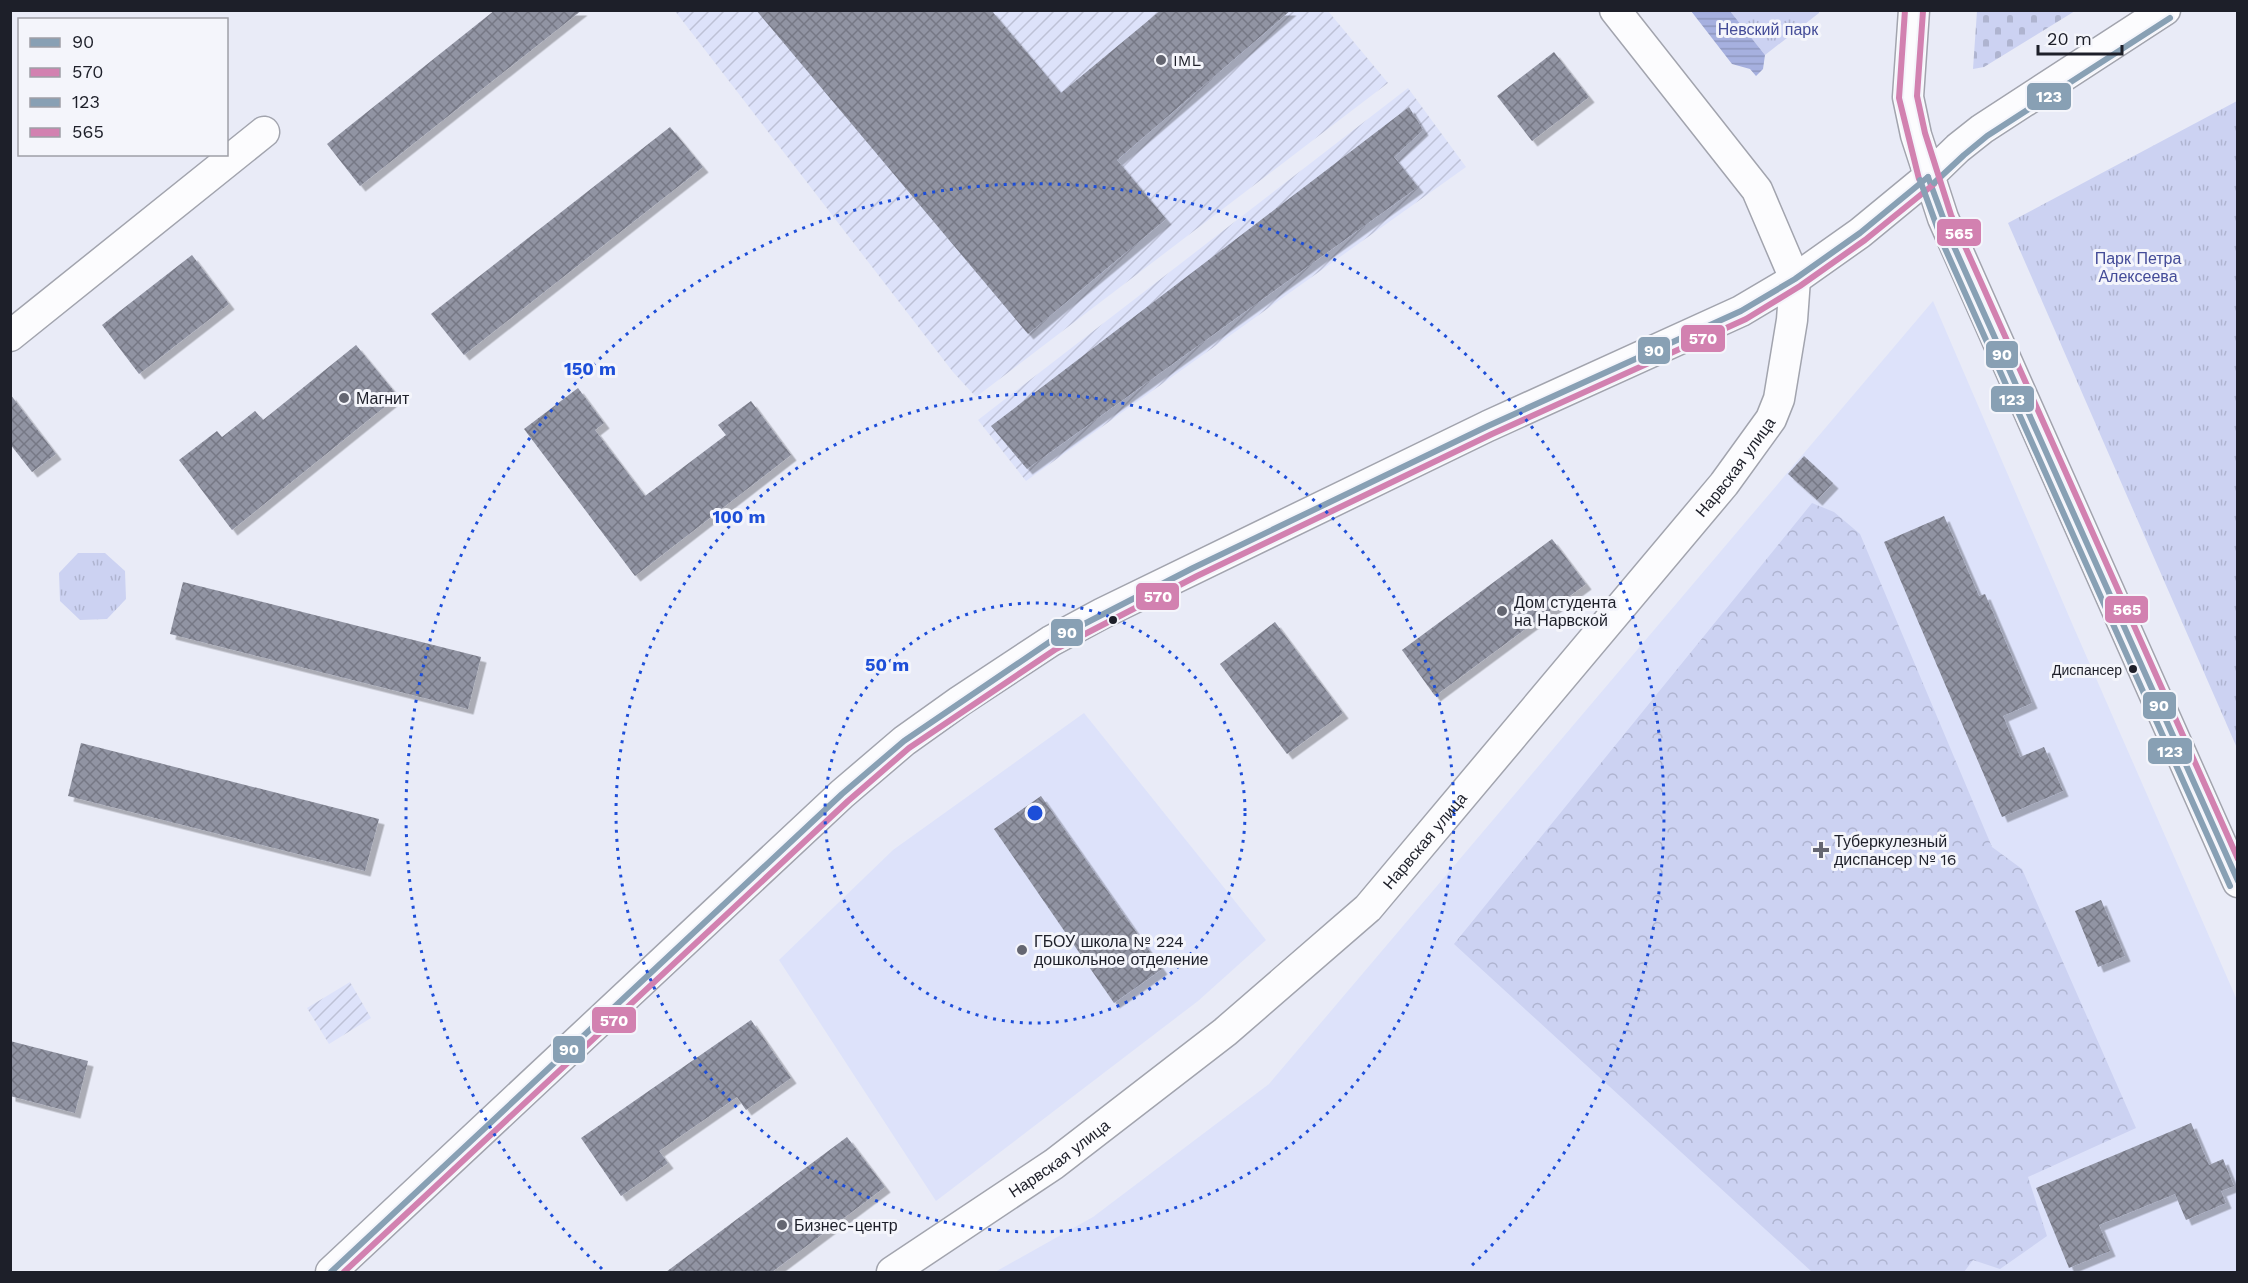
<svg xmlns="http://www.w3.org/2000/svg" width="2248" height="1283" viewBox="0 0 2248 1283" font-family="'Work Sans',sans-serif">
	<style>
		.built { fill: #dde2fa }
		.industrial { fill: url(#industrial-furrows) }
		.forest { fill: url(#forest-crowns) }
		.cemetery { fill: url(#cemetery-stones) }
		.park { fill: url(#park-tufts) }
		.water { fill: url(#water-rules) }
		.building { fill: url(#building-cross-hatch); filter: url(#shadow) }
		.lines { fill: none; stroke-linecap: round; stroke-linejoin: round }
		.minor-casing { stroke: #a2a4ae; stroke-width: 33 }
		.minor { stroke: #fcfcfe; stroke-width: 30 }
		.bus-1-casing { stroke: #f4f5fb; stroke-width: 10 }
		.bus-2-casing { stroke: #f4f5fb; stroke-width: 10 }
		.bus-3-casing { stroke: #f4f5fb; stroke-width: 10 }
		.bus-4-casing { stroke: #f4f5fb; stroke-width: 10 }
		.bus-1 { stroke: #88a0b4; stroke-width: 6 }
		.bus-2 { stroke: #d281b0; stroke-width: 6 }
		.bus-3 { stroke: #88a0b4; stroke-width: 6 }
		.bus-4 { stroke: #d281b0; stroke-width: 6 }
		.ring { fill: none; stroke: #1d4ed8; stroke-width: 3; stroke-dasharray: 3 6 }
		.poi-dot { fill: #646671; stroke: #f4f5fb; stroke-width: 2 }
		.bus-dot { fill: #1d1f29; stroke: #f4f5fb; stroke-width: 2 }
		.labels { text-anchor: middle; stroke-width: 6; stroke-linejoin: round; paint-order: stroke }
		.bus-label { font-size: 14px; fill: #1d1f29; stroke: #f4f5fb; text-anchor: end }
		.park-label { font-size: 16px; fill: #444c98; stroke: #f4f5fb }
		.poi-label { font-size: 16px; fill: #1d1f29; stroke: #f4f5fb; text-anchor: start }
		.street-label { font-size: 16px; fill: #1d1f29; stroke: #f4f5fb }
		.centre { fill: #1d4ed8; stroke: #f4f5fb; stroke-width: 3 }
		.ring-label { font-size: 18px; text-anchor: middle; font-weight: bold; fill: #1d4ed8; stroke: #f4f5fb; stroke-width: 6; stroke-linejoin: round; paint-order: stroke }
		.line-badge { stroke: #f4f5fb; stroke-width: 2 }
		.badge-label { font-size: 16px; text-anchor: middle; font-weight: bold; fill: #fff }
	</style>
	<defs>
		<pattern id="industrial-furrows" width="10" height="10" patternUnits="userSpaceOnUse" patternTransform="scale(1.5)"><rect width="10" height="10" fill="#dde2fa"/><path d="M-1 1l2-2M0 10L10 0M9 11l2-2" fill="none" stroke="#bdc1d6"/></pattern>
		<pattern id="forest-crowns" width="20" height="18" patternUnits="userSpaceOnUse" patternTransform="scale(1.5)"><rect width="20" height="18" fill="#ccd2f2"/><path d="M2 6a3 3 0 1 1 6 0M12 15a3 3 0 1 1 6 0" fill="none" stroke="#afb4d0"/></pattern>
		<pattern id="cemetery-stones" width="16" height="16" patternUnits="userSpaceOnUse" patternTransform="scale(1.5)"><rect width="16" height="16" fill="#ccd2f2"/><path d="M2 7V4a2 2 0 0 1 4 0v3zM10 15v-3a2 2 0 0 1 4 0v3z" fill="#afb4d0"/></pattern>
		<pattern id="park-tufts" width="24" height="20" patternUnits="userSpaceOnUse" patternTransform="scale(1.5)"><rect width="24" height="20" fill="#ccd2f2"/><path d="M3 7l-1-3M5 7V3M7 7l1-3M15 17l-1-3M17 17v-4M19 17l1-3" fill="none" stroke="#afb4d0"/></pattern>
		<pattern id="water-rules" width="6" height="5" patternUnits="userSpaceOnUse" patternTransform="scale(1.5)"><rect width="6" height="5" fill="#a6b0df"/><path d="M0 2.5h6" fill="none" stroke="#8e97bf"/></pattern>
		<pattern id="building-cross-hatch" width="8" height="8" patternUnits="userSpaceOnUse" patternTransform="scale(1.5)"><rect width="8" height="8" fill="#9194a3"/><path d="M0 0l8 8M0 8l8-8" fill="none" stroke="#767885"/></pattern>
		<filter id="shadow"><feDropShadow dx="5.5" dy="5.5" stdDeviation="0" flood-color="#0004"/></filter>
	</defs>
	<rect width="100%" height="100%" fill="#e9ebf7"/>
	<g class="built">
		<path d="M1933 301 2074 628 2237 1000V1271L995 1272 1093 1217 1269 1084Z"/>
		<path d="M1084 713 1266 940 1198 1001 936 1201 779 960 893 850Z"/>
	</g>
	<g class="industrial">
		<path d="M675 11H1328L1388 83 976 397 953 372Z"/>
		<path d="M1408 88 1466 167 1026 481 978 420Z"/>
		<path d="M350 982 371 1018 329 1044 307 1008Z"/>
	</g>
	<path class="forest" d="M1812 503 1834 512 1860 534 1992 847 2022 869 2136 1128 2028 1177 2047 1236 2000 1269 1973 1260 1964 1272H1812L1454 944Z"/>
	<path class="cemetery" d="M1977 11V10L2075 11 1984 67 1973 69Z"/>
	<g class="park">
		<path d="M1730 11 1819 10V13L1765 55Z"/>
		<path d="M2237 101V748L2008 223Z"/>
		<path d="M78 553H105L125 571 126 599 107 619 80 620 60 601 59 573Z"/>
	</g>
	<path class="water" d="M1691 11H1730L1765 55 1763 69 1756 76 1750 69 1732 64Z"/>
	<g class="building">
		<path d="M495 10H582L360 186 327 144Z"/>
		<path d="M756 10H991L1061 93 1161 10H1291L1117 160 1166 219 1028 334Z"/>
		<path d="M1554 52 1589 97 1532 141 1497 96Z"/>
		<path d="M1409 107 1423 130 1394 157 1418 187 1027 469 991 426Z"/>
		<path d="M670 127 703 167 464 355 431 314Z"/>
		<path d="M192 255 229 304 139 374 102 325Z"/>
		<path d="M356 345 398 396 232 530 179 460 217 431 222 437 255 411 263 420Z"/>
		<path d="M578 388 604 423 595 430 645 496 726 435 718 425 751 401 791 455 635 576 524 429Z"/>
		<path d="M10 394 56 454 32 472 10 444Z"/>
		<path d="M1804 456 1833 483 1817 500 1788 474Z"/>
		<path d="M1944 516 1979 596 1985 594 2032 703 2003 716 2020 757 2044 747 2063 791 2002 817 1884 542Z"/>
		<path d="M1552 539 1586 584 1435 696 1402 650Z"/>
		<path d="M183 582 481 657 468 709 170 634Z"/>
		<path d="M1275 622 1343 713 1287 754 1220 664Z"/>
		<path d="M81 743 379 819 365 871 68 796Z"/>
		<path d="M1041 796 1162 969 1114 1003 994 829Z"/>
		<path d="M2101 900 2125 956 2098 967 2075 911Z"/>
		<path d="M751 1020 791 1078 746 1110 737 1097 659 1151 668 1163 621 1196 581 1138Z"/>
		<path d="M10 1041 88 1061 75 1113 10 1096Z"/>
		<path d="M2191 1123 2209 1165 2223 1159 2234 1186 2221 1191 2226 1203 2186 1220 2175 1194 2099 1225 2110 1251 2069 1268 2036 1188Z"/>
		<path d="M847 1137 885 1187 772 1272H666Z"/>
	</g>
	<g class="lines">
		<defs>
			<g id="minor">
				<path d="M1914 10 1908 97 1916 135 1943 218 2238 882"/>
				<path d="M10 336 264 132"/>
				<path d="M331 1272 842 794 904 741 960 701 1051 641 1103 613 1488 426 1741 311 1795 279 1860 233 1928 177 1958 148 1982 129 2165 10"/>
				<path id="s1" d="M892 1272 1054 1164 1225 1032 1368 908 1724 484 1771 419 1779 399 1792 320 1795 279 1757 190 1615 10"/>
			</g>
		</defs>
		<use href="#minor" class="minor-casing"/>
		<use href="#minor" class="minor"/>
		<defs>
			<g id="bus-1">
				<path d="M1928 177 1952 242 2238 881"/>
				<path d="M331 1272 842 794 904 741 1051 641 1193 568 1488 426 1741 311 1795 279 1860 233 1928 177"/>
			</g>
			<g id="bus-2">
				<path d="M1905 10 1899 98 1919 179"/>
				<path d="M344 1272 848 801 909 748 1056 649 1197 576 1492 434 1746 319 1800 286 1865 240 1934 184"/>
			</g>
			<g id="bus-3">
				<path d="M1920 180 1944 246 2230 886"/>
				<path d="M1934 183 1964 155 1987 136 2170 18"/>
			</g>
			<path id="bus-4" d="M1923 11 1917 96 1925 133 1951 215 2238 859"/>
		</defs>
		<use href="#bus-1" class="bus-1-casing"/>
		<use href="#bus-2" class="bus-2-casing"/>
		<use href="#bus-3" class="bus-3-casing"/>
		<use href="#bus-4" class="bus-4-casing"/>
		<use href="#bus-1" class="bus-1"/>
		<use href="#bus-2" class="bus-2"/>
		<use href="#bus-3" class="bus-3"/>
		<use href="#bus-4" class="bus-4"/>
	</g>
	<g class="ring">
		<circle cx="1035" cy="813" r="210"/>
		<circle cx="1035" cy="813" r="419"/>
		<path d="M602 1269A629 629 0 1 1 1468 1269"/>
	</g>
	<g class="poi-dot">
		<circle cx="1161" cy="60" r="6"/>
		<circle cx="344" cy="398" r="6"/>
		<circle cx="1502" cy="611" r="6"/>
		<path d="M1818 841h6v6h6v6h-6v6h-6v-6h-6v-6h6z"/>
		<circle cx="1022" cy="950" r="6"/>
		<circle cx="782" cy="1225" r="6"/>
	</g>
	<g class="bus-dot">
		<circle cx="1113" cy="620" r="5"/>
		<circle cx="2133" cy="669" r="5"/>
	</g>
	<g class="labels">
		<g class="bus-label">
			<text x="2122" y="675">Диспансер</text>
		</g>
		<g class="park-label">
			<text x="1768" y="35">Невский парк</text>
			<text x="2138" y="264">Парк Петра<tspan x="2138" dy="18">Алексеева</tspan></text>
		</g>
		<g class="poi-label">
			<text x="1173" y="66">IML</text>
			<text x="356" y="404">Магнит</text>
			<text x="1514" y="608">Дом студента<tspan x="1514" dy="18">на Нарвской</tspan></text>
			<text x="1834" y="847">Туберкулезный<tspan x="1834" dy="18">диспансер № 16</tspan></text>
			<text x="1034" y="947">ГБОУ школа № 224<tspan x="1034" dy="18">дошкольное отделение</tspan></text>
			<text x="794" y="1231">Бизнес-центр</text>
		</g>
		<g class="street-label">
			<text dy="6" stroke="none"><textPath href="#s1" startOffset="1174">Нарвская улица</textPath></text>
			<text dy="6" stroke="none"><textPath href="#s1" startOffset="688">Нарвская улица</textPath></text>
			<text dy="6" stroke="none"><textPath href="#s1" startOffset="202">Нарвская улица</textPath></text>
		</g>
	</g>
	<circle cx="1035" cy="813" r="9" class="centre"/>
	<g class="ring-label">
		<text x="590" y="375">150 m</text>
		<text x="739" y="523">100 m</text>
		<text x="887" y="671">50 m</text>
	</g>
	<g class="line-badge">
		<rect x="2026" y="82" width="46" height="29" rx="6" fill="#88a0b4"/>
		<rect x="1936" y="218" width="46" height="29" rx="6" fill="#d281b0"/>
		<rect x="1680" y="324" width="46" height="29" rx="6" fill="#d281b0"/>
		<rect x="1637" y="336" width="34" height="29" rx="6" fill="#88a0b4"/>
		<rect x="1985" y="340" width="34" height="29" rx="6" fill="#88a0b4"/>
		<rect x="1990" y="385" width="45" height="28" rx="6" fill="#88a0b4"/>
		<rect x="1135" y="582" width="45" height="29" rx="6" fill="#d281b0"/>
		<rect x="2104" y="595" width="45" height="29" rx="6" fill="#d281b0"/>
		<rect x="1050" y="618" width="34" height="29" rx="6" fill="#88a0b4"/>
		<rect x="2142" y="691" width="35" height="29" rx="6" fill="#88a0b4"/>
		<rect x="2147" y="737" width="46" height="28" rx="6" fill="#88a0b4"/>
		<rect x="591" y="1006" width="46" height="28" rx="6" fill="#d281b0"/>
		<rect x="552" y="1035" width="34" height="29" rx="6" fill="#88a0b4"/>
	</g>
	<g class="badge-label">
		<text x="2049" y="102">123</text>
		<text x="1959" y="239">565</text>
		<text x="1703" y="344">570</text>
		<text x="1654" y="356">90</text>
		<text x="2002" y="360">90</text>
		<text x="2012" y="405">123</text>
		<text x="1158" y="602">570</text>
		<text x="2127" y="615">565</text>
		<text x="1067" y="638">90</text>
		<text x="2159" y="711">90</text>
		<text x="2170" y="757">123</text>
		<text x="614" y="1026">570</text>
		<text x="569" y="1055">90</text>
	</g>
	<rect width="2248" height="1283" fill="none" stroke="#1d1f29" stroke-width="24"/>
	<rect x="18" y="18" width="210" height="138" fill="#f4f5fb" stroke="#9e9fa7" stroke-width="1.5"/>
	<rect x="30" y="38" width="30" height="9" fill="#88a0b4" stroke="#9e9fa7" stroke-width="1.5"/>
	<text x="72" y="48" font-size="18" fill="#1d1f29">90</text>
	<rect x="30" y="68" width="30" height="9" fill="#d281b0" stroke="#9e9fa7" stroke-width="1.5"/>
	<text x="72" y="78" font-size="18" fill="#1d1f29">570</text>
	<rect x="30" y="98" width="30" height="9" fill="#88a0b4" stroke="#9e9fa7" stroke-width="1.5"/>
	<text x="72" y="108" font-size="18" fill="#1d1f29">123</text>
	<rect x="30" y="128" width="30" height="9" fill="#d281b0" stroke="#9e9fa7" stroke-width="1.5"/>
	<text x="72" y="138" font-size="18" fill="#1d1f29">565</text>
	<path d="M2038 45v9h84v-9" fill="none" stroke="#1d1f29" stroke-width="3"/>
	<text x="2047" y="45" font-size="18" fill="#1d1f29" stroke="#f4f5fb" stroke-width="4.5" paint-order="stroke">20 m</text>
</svg>
